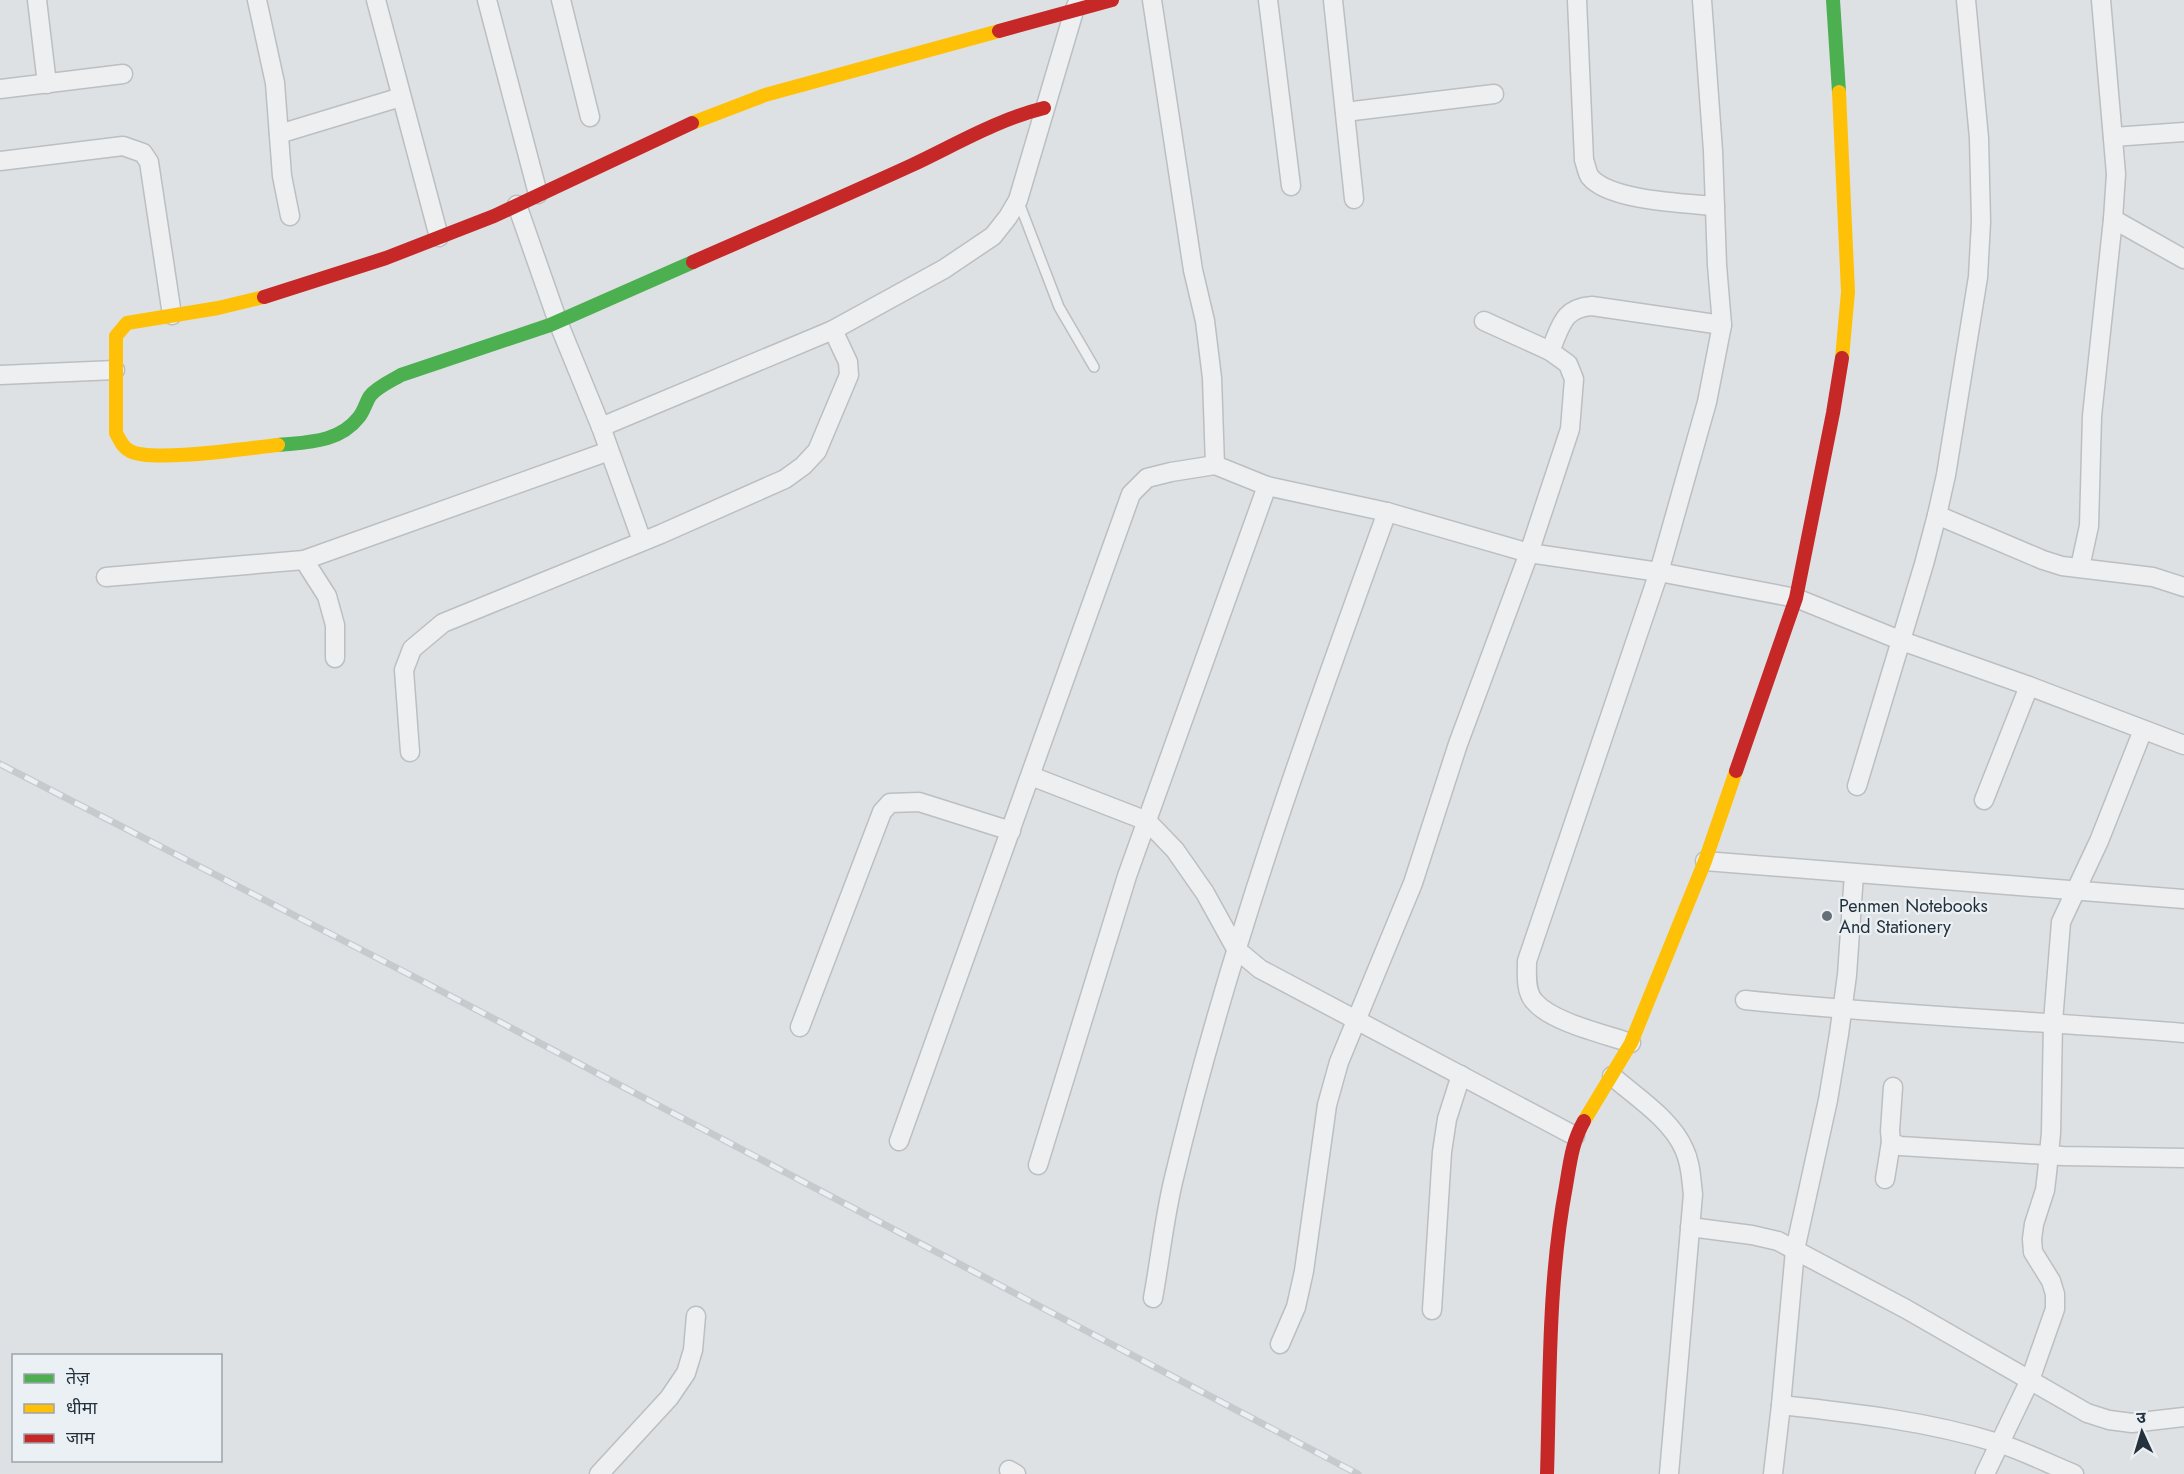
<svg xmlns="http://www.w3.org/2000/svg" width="2184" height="1474" viewBox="0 0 2184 1474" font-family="Jost,'Noto Sans Devanagari',sans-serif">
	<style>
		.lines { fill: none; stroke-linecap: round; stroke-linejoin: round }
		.lane-casing { stroke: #bcbfc2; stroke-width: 12 }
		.street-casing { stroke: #bcbfc2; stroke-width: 21 }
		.lane { stroke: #edeff1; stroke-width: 9 }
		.street { stroke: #edeff1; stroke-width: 18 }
		.fast { stroke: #4caf50; stroke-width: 14 }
		.slow { stroke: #ffc107; stroke-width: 14 }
		.jam { stroke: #c62828; stroke-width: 14 }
		.rail-casing { stroke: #c7cacc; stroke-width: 7 }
		.rail { stroke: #ebf0f4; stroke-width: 4.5; stroke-dasharray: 14; stroke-linecap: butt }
		.poi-dot { fill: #666f77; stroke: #ebf0f4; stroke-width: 2 }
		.labels { text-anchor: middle; stroke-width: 4.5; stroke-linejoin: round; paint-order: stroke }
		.poi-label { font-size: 18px; fill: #25323d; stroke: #ebf0f4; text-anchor: start }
	</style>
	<rect width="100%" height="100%" fill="#dee1e4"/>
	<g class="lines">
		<defs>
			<path id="lane" d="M1018 200 1059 307 1094 367"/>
			<g id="street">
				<path d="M37 0 47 84"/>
				<path d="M257 0 275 83 282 176 290 216"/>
				<path d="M376 0 439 237"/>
				<path d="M487 0 538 194"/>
				<path d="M561 0 590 117"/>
				<path d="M1152 0 1193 270 1205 321 1212 378 1215 465 1267 486 1387 512 1529 553 1659 572 1796 598 1902 641 2029 686 2184 745"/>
				<path d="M1268 0 1291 186"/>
				<path d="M1333 0 1354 199"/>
				<path d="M1577 0 1584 160C1586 165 1587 173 1590 177 1610 201 1685 203 1715 206"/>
				<path d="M0 89 123 74"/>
				<path d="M1345 112 1494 94"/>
				<path d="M279 134 401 97"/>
				<path d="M2113 137 2184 132"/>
				<path d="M0 161 123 146 143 153 149 162 172 315"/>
				<path d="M517 205 558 322 601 427 642 541"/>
				<path d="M2113 219 2184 259"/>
				<path d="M1550 351C1561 327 1562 308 1592 306L1722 325"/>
				<path d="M0 375 115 370"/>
				<path d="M601 427 833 330 944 269 993 236 1008 217 1018 200 1074 11 1078 2"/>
				<path d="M1937 515 2043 560 2062 566 2153 577 2184 587"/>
				<path d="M304 560 327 596 335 625V658"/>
				<path d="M2080 567 2089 526 2092 416 2113 219 2116 174 2101 0"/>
				<path d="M106 577 304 560 609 451"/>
				<path d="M410 752 404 670 412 649 443 623 661 534 785 479 803 466 817 451 849 375 848 362 833 330"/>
				<path d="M1031 776 1147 821 1175 850 1205 893 1236 949 1260 969 1575 1136"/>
				<path d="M1857 786 1924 564 1937 515 1946 475 1978 277 1981 222 1979 138 1966 0"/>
				<path d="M1984 800 2029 686"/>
				<path d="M1705 861 2184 899"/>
				<path d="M1745 1000C1891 1015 2038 1021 2184 1033"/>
				<path d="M800 1027 882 812 890 803 919 802 1011 831"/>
				<path d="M1631 1043C1604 1034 1551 1022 1534 1001 1525 991 1527 973 1527 961L1659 572 1707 402 1722 325 1717 265 1713 151 1702 0"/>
				<path d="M1612 1076C1636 1097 1671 1119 1684 1149 1691 1163 1691 1179 1693 1194L1669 1474"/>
				<path d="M1893 1087 1890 1131 1891 1142 1900 1146 2063 1156 2184 1158"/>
				<path d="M899 1141 1131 494 1147 478 1171 472 1215 465"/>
				<path d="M1038 1165 1127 876 1267 486"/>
				<path d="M1885 1179 1891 1142"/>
				<path d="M1690 1227 1752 1235 1778 1241 1906 1309 2087 1413 2109 1420 2132 1423 2184 1417"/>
				<path d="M1153 1298C1160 1260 1164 1220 1173 1182 1227 953 1307 732 1387 512"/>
				<path d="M1432 1310 1442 1152 1447 1119 1461 1075"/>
				<path d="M1280 1344 1296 1307 1304 1271 1327 1105 1339 1062 1413 883 1458 744 1529 553 1570 429 1574 379 1568 364 1550 351 1484 321"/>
				<path d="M1781 1405C1854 1413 1927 1421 1998 1443 2024 1451 2049 1464 2074 1474"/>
				<path d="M1009 1470 1016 1474"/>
				<path d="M599 1474 669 1398 686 1373 693 1350 696 1316"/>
				<path d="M1773 1474 1781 1405 1795 1250 1828 1100 1839 1034 1847 975 1854 874"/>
				<path d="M1985 1474 2030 1380 2055 1309V1294L2051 1281 2033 1252 2032 1239 2034 1224 2045 1190 2047 1173 2051 1133 2053 1022 2061 922 2099 841 2143 730"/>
			</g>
		</defs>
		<use href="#lane" class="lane-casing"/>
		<use href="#street" class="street-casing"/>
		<use href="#lane" class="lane"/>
		<use href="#street" class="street"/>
		<g class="fast">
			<path d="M1833 0 1839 92"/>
			<path d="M278 445C307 442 339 443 359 417 364 411 366 402 370 396 377 387 391 381 401 375L550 325 693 262"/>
		</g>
		<g class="slow">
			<path d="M1839 92 1848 292 1842 358"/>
			<path d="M692 123 765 95 999 31"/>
			<path d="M264 297 218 308 127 323 116 336V433C120 440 122 447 130 451 152 463 248 448 278 445"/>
			<path d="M1584 1121 1631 1043 1705 861 1736 771"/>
		</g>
		<g class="jam">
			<path d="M999 31 1112 0"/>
			<path d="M693 262C766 230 838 199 910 166 955 145 996 120 1044 108"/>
			<path d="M264 297 386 258 494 216 692 123"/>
			<path d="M1736 771 1796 598 1833 413 1842 358"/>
			<path d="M1547 1474C1550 1378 1548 1281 1566 1186 1570 1163 1572 1142 1584 1121"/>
		</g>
		<defs>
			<path id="rail" d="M0 764 424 982 1358 1474"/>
		</defs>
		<use href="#rail" class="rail-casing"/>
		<use href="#rail" class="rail"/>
	</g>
	<circle class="poi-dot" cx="1827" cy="916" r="6"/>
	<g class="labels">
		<g class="poi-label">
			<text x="1839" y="912">Penmen Notebooks<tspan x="1839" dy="21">And Stationery</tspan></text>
		</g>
	</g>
	<rect x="12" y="1354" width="210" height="108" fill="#ebf0f4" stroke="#9ca4ab" stroke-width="1.5"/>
	<rect x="24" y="1374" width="30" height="9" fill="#4caf50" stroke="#9ca4ab" stroke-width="1.5"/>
	<text x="66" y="1384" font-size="18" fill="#25323d">तेज़</text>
	<rect x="24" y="1404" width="30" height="9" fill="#ffc107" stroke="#9ca4ab" stroke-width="1.5"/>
	<text x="66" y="1414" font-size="18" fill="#25323d">धीमा</text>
	<rect x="24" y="1434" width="30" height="9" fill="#c62828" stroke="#9ca4ab" stroke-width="1.5"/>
	<text x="66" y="1444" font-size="18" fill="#25323d">जाम</text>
	<g transform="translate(2142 1432) rotate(356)" stroke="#ebf0f4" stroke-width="4.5" paint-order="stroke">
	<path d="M0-4.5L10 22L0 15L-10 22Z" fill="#25323d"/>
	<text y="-9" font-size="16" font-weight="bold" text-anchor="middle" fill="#25323d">उ</text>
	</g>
</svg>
